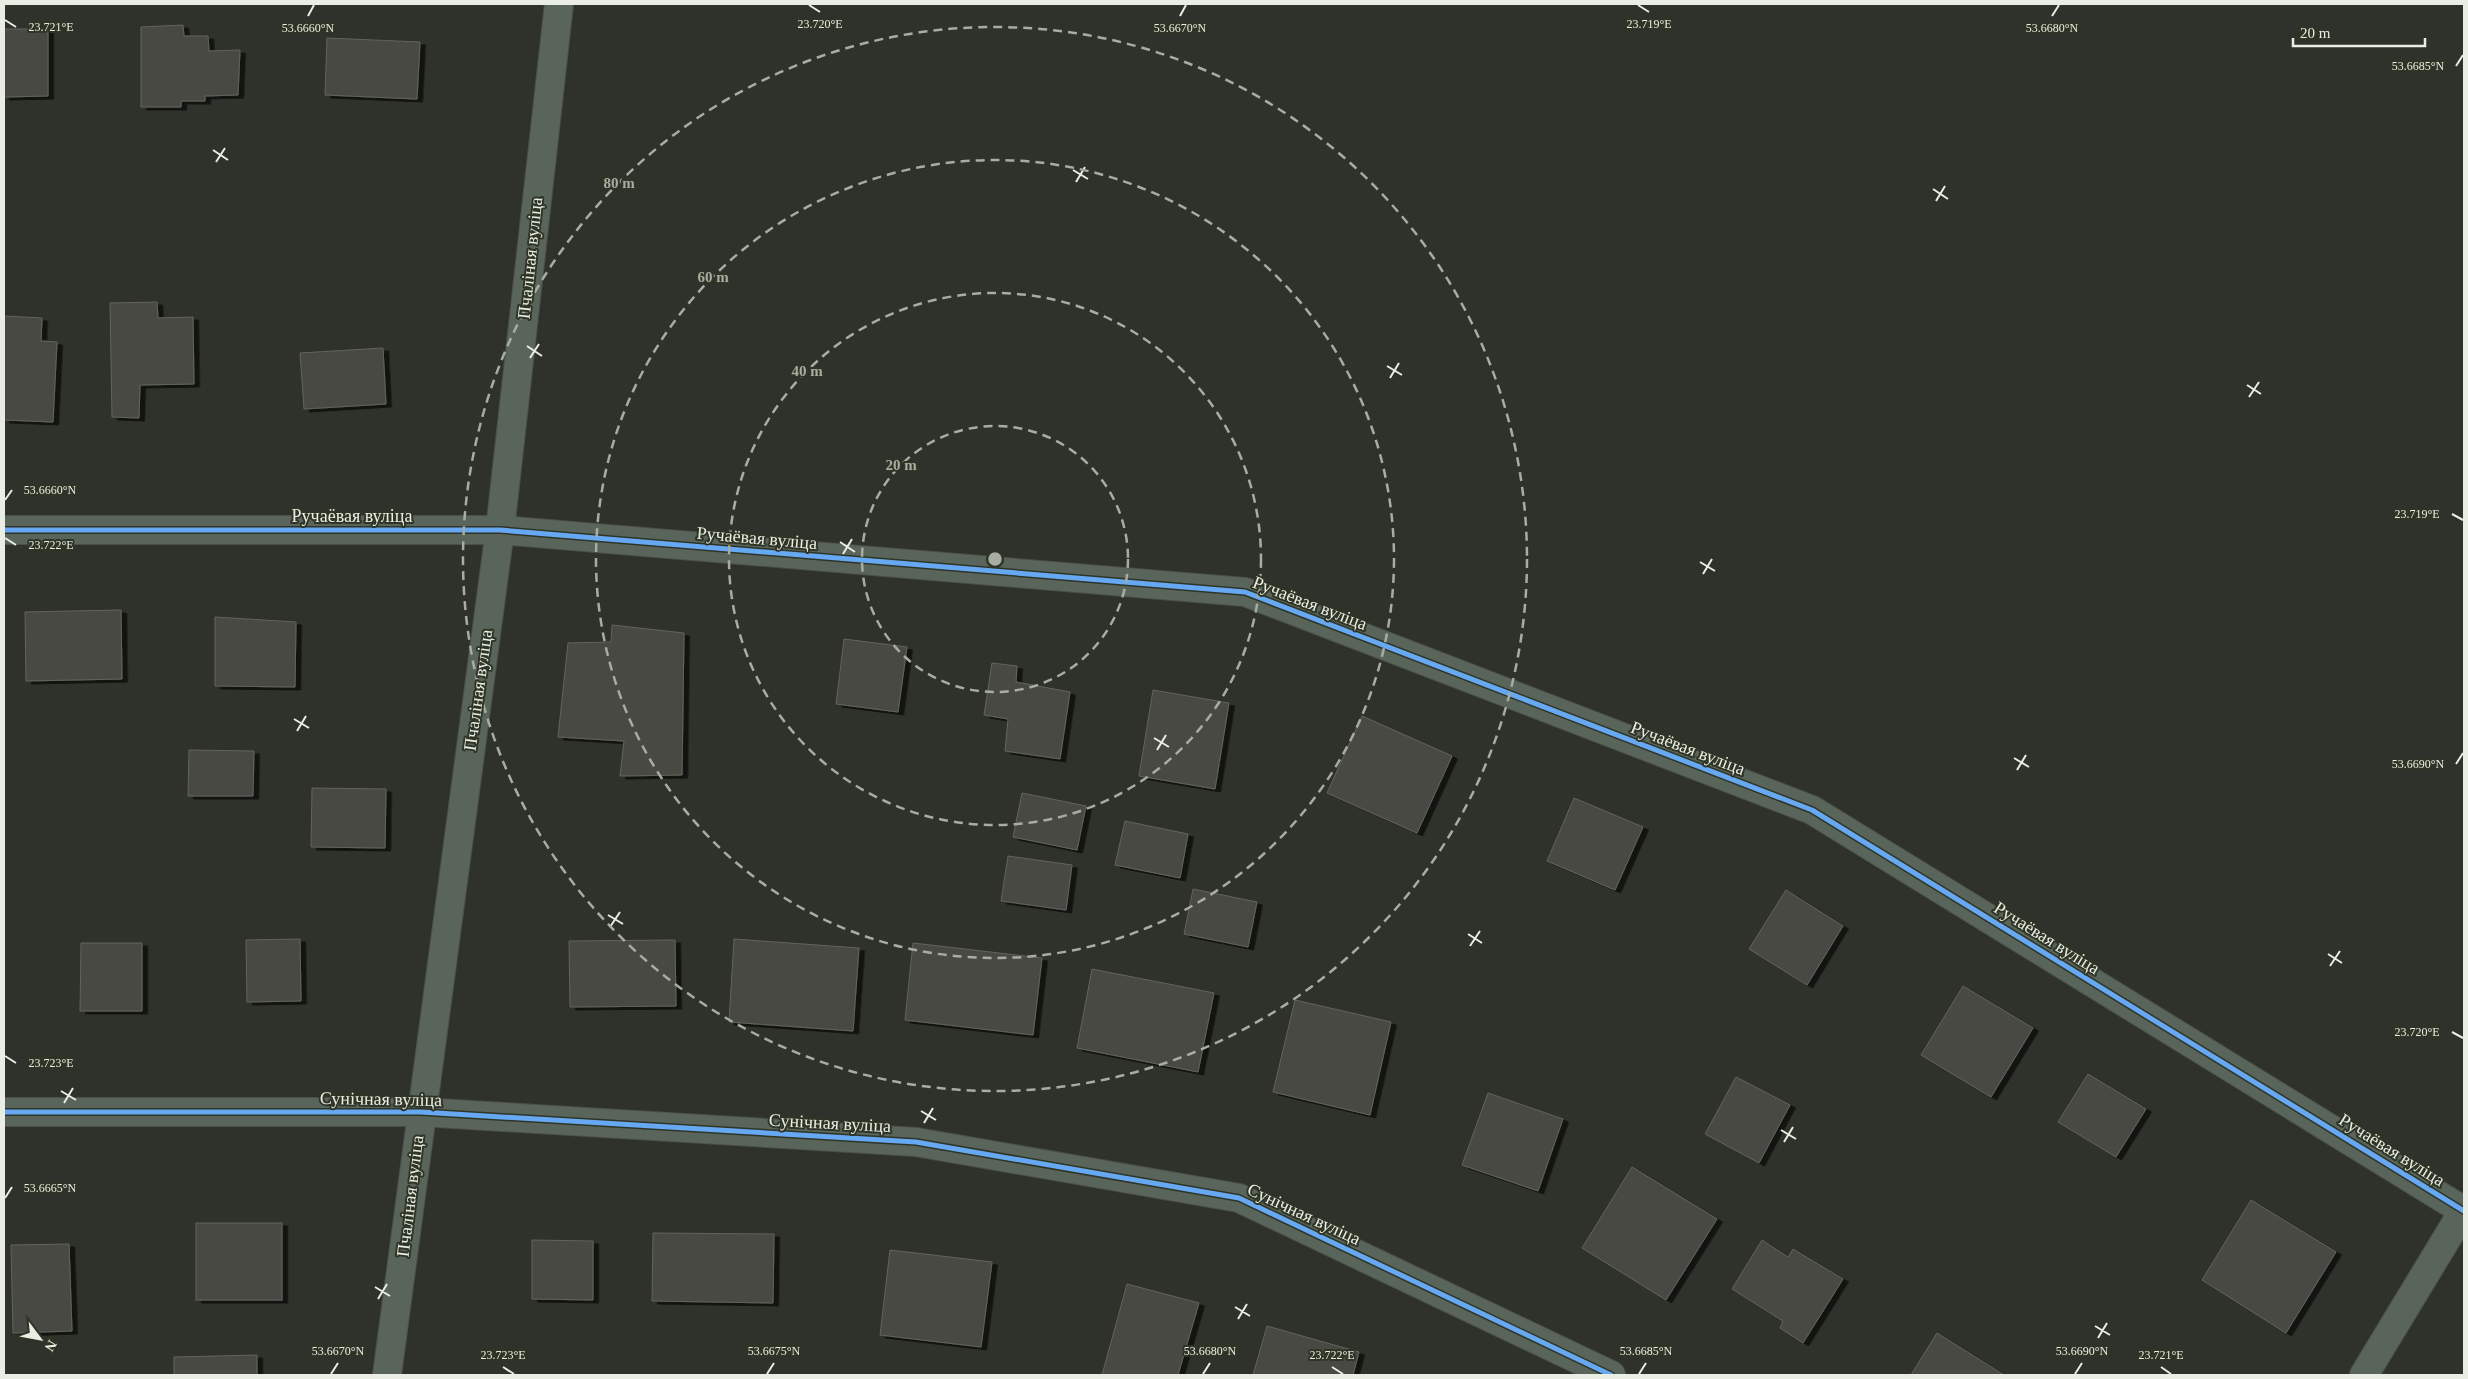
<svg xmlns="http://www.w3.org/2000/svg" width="2468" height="1379" viewBox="0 0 2468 1379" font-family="Georgia,serif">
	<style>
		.building { fill: #474942; stroke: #63645d; filter: url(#shadow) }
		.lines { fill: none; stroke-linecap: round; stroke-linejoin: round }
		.minor-casing { stroke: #4c4f48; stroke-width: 30 }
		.minor { stroke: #59655a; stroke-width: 28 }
		.cycleway-casing { stroke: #2f3526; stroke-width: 8 }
		.cycleway { stroke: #66a8f1; stroke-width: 5 }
		.ticks { fill: none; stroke: #e9ede3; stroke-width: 2 }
		.ring { fill: none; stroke: #a8aca2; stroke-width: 2.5; stroke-dasharray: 9 6 }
		.labels { text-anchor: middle; stroke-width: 4; stroke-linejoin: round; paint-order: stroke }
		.street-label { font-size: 18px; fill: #e9ede3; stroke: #2f3526 }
		.ticks-label { font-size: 12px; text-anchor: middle; fill: #e9ede3; stroke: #2f3526; stroke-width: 4; stroke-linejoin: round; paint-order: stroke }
		.centre { fill: #a8aca2; stroke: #2f3526; stroke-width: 2.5 }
		.ring-label { font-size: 15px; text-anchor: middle; font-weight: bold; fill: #a8aca2; stroke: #2f3526; stroke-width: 4; stroke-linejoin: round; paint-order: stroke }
	</style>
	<defs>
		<filter id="shadow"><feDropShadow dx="5.5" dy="3" stdDeviation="0" flood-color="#0009"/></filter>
	</defs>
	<rect width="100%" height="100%" fill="#2e322a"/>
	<g class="building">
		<path d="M183 25 184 36H208L209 51 240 50 238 95 205 96V101H181V107H141V27Z"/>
		<path d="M4 29H48V96L4 97Z"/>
		<path d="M327 38 420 42 417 99 325 95Z"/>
		<path d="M157 302 158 318 193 317 194 384 140 385 139 418 112 417 110 303Z"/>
		<path d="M4 316 42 318 41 341 57 342 53 422 4 420Z"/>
		<path d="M383 348 386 404 304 409 300 353Z"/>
		<path d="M121 610 122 679 26 681 25 612Z"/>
		<path d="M215 617 296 622 295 687 215 686Z"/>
		<path d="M612 625 684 633 682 775 620 776 624 741 558 737 568 643 611 642Z"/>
		<path d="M844 639 907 647 898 712 836 704Z"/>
		<path d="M992 663 1017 666 1016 682 1070 692 1060 759 1005 751 1008 719 984 715Z"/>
		<path d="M1153 690 1229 703 1215 789 1139 776Z"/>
		<path d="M1362 716 1452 756 1417 833 1327 793Z"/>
		<path d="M189 750 254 751 253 796H188Z"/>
		<path d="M312 788 386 789 385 848 311 847Z"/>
		<path d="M1022 793 1086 806 1077 850 1013 837Z"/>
		<path d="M1574 798 1643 827 1615 890 1547 861Z"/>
		<path d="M1125 821 1188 834 1180 878 1115 865Z"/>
		<path d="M1008 856 1072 865 1066 910 1001 901Z"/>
		<path d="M1193 889 1257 902 1248 947 1184 934Z"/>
		<path d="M1786 890 1843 926 1807 985 1749 949Z"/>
		<path d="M300 939 301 1001 247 1002 246 940Z"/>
		<path d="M734 939 859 948 853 1031 729 1022Z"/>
		<path d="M675 940 676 1006 570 1007 569 941Z"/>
		<path d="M81 943H142V1011H80Z"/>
		<path d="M913 943 1042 958 1033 1035 905 1020Z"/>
		<path d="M1092 969 1214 993 1198 1072 1077 1048Z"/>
		<path d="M1963 986 2033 1028 1991 1097 1921 1055Z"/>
		<path d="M1295 1000 1391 1022 1370 1115 1273 1092Z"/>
		<path d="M2088 1074 2146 1109 2116 1157 2058 1122Z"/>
		<path d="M1736 1077 1790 1105 1759 1163 1705 1134Z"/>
		<path d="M1488 1093 1563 1119 1538 1191 1462 1165Z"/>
		<path d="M1632 1167 1717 1219 1666 1300 1582 1248Z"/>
		<path d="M2251 1200 2336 1252 2286 1333 2202 1280Z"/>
		<rect x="196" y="1223" width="86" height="77"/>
		<path d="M653 1233 774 1234 773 1303 652 1301Z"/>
		<path d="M532 1240 593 1241V1300L532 1299Z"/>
		<path d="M1762 1240 1788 1257 1793 1249 1843 1279 1803 1343 1780 1328 1783 1321 1732 1289Z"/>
		<path d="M69 1244 72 1331 13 1333 11 1245Z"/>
		<path d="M890 1250 992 1262 981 1347 880 1335Z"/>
		<path d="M1127 1284 1199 1303 1178 1375H1102Z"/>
		<path d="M1267 1326 1359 1352 1353 1375H1253Z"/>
		<path d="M1937 1333 2004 1375H1911Z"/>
		<path d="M257 1355V1375H174V1357Z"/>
	</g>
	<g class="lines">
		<defs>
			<g id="minor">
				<path d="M4 530H500L1245 592 1812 810 2464 1211"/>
				<path d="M4 1112H421L916 1142 1239 1198 1611 1375"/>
				<path d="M387 1375 500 530 559 4"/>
				<path d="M2364 1375 2464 1210"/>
			</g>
		</defs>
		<use href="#minor" class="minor-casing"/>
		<use href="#minor" class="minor"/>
		<defs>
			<g id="cycleway">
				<path d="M4 530H500L1245 592 1812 810 2464 1211"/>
				<path d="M4 1112H421L916 1142 1239 1198 1611 1375"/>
			</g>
		</defs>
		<use href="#cycleway" class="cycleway-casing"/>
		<use href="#cycleway" class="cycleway"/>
	</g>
	<path class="ticks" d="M809 5 820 12M1638 5 1649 12M308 16 314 5M1180 16 1186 5M2052 16 2059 5M5 20 16 27M2456 66 2463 55M213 150 228 160M216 162 225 148M1073 170 1088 179M1076 182 1085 167M1933 189 1948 199M1936 201 1945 186M527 346 542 356M530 358 539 344M1387 366 1402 375M1390 378 1399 363M2247 385 2261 394M2249 397 2259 382M5 500 12 490M2452 514 2463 520M5 538 16 545M840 542 855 552M843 554 852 539M1700 562 1715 571M1703 574 1712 559M294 719 309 728M297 731 306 716M1154 738 1169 747M1157 750 1166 735M2014 758 2029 767M2456 764 2463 753M2017 770 2026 755M608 915 623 924M610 927 620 912M1468 934 1482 943M1470 946 1480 931M2328 954 2342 963M2330 966 2340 951M2452 1032 2463 1038M5 1056 16 1063M61 1091 76 1100M64 1103 73 1088M921 1111 936 1120M924 1123 933 1108M1781 1130 1796 1139M1784 1142 1793 1127M5 1198 12 1187M375 1287 390 1296M378 1299 387 1284M1235 1307 1250 1316M1238 1319 1247 1304M2095 1326 2110 1335M2098 1338 2107 1323M503 1367 514 1374M1332 1367 1343 1374M2161 1367 2171 1374M331 1374 338 1363M767 1374 774 1363M1203 1374 1210 1363M1639 1374 1646 1363M2075 1374 2082 1363"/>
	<g class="ring">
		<circle cx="995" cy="559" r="133"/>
		<circle cx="995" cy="559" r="266"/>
		<circle cx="995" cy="559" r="399"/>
		<circle cx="995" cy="559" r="532"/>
	</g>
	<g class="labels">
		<g class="street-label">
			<text transform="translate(530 258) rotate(-84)" y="6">Пчаліная вуліца</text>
			<text x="352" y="522">Ручаёвая вуліца</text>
			<text transform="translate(757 538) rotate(5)" y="6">Ручаёвая вуліца</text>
			<text transform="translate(1310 603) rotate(21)" y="6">Ручаёвая вуліца</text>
			<text transform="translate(478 690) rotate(-82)" y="6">Пчаліная вуліца</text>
			<text transform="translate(1688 748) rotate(21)" y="6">Ручаёвая вуліца</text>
			<text transform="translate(2047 938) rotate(32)" y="6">Ручаёвая вуліца</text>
			<text transform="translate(381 1099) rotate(1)" y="6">Сунічная вуліца</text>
			<text transform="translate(830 1123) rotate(3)" y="6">Сунічная вуліца</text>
			<text transform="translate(2392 1150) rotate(32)" y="6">Ручаёвая вуліца</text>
			<text transform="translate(410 1196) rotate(-83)" y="6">Пчаліная вуліца</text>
			<text transform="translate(1304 1214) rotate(25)" y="6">Сунічная вуліца</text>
		</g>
	</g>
	<g class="ticks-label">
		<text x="820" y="28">23.720°E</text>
		<text x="1649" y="28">23.719°E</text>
		<text x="51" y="31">23.721°E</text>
		<text x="308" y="32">53.6660°N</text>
		<text x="1180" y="32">53.6670°N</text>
		<text x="2052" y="32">53.6680°N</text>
		<text x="2418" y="70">53.6685°N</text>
		<text x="50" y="494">53.6660°N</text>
		<text x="2417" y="518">23.719°E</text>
		<text x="51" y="549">23.722°E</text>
		<text x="2418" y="768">53.6690°N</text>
		<text x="2417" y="1036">23.720°E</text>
		<text x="51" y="1067">23.723°E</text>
		<text x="50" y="1192">53.6665°N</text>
		<text x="338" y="1355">53.6670°N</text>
		<text x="774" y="1355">53.6675°N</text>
		<text x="1210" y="1355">53.6680°N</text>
		<text x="1646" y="1355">53.6685°N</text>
		<text x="2082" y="1355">53.6690°N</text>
		<text x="503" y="1359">23.723°E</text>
		<text x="1332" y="1359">23.722°E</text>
		<text x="2161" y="1359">23.721°E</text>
	</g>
	<circle cx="995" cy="559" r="8" class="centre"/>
	<g class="ring-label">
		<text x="619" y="188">80 m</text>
		<text x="713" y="282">60 m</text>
		<text x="807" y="376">40 m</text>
		<text x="901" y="470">20 m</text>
	</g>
	<rect width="2468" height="1379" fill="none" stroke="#e9ede3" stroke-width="10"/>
	<g transform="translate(40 1339) rotate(122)" stroke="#2f3526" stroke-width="4" paint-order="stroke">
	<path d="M0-4L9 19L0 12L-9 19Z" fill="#e9ede3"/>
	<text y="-8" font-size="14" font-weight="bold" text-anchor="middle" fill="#e9ede3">N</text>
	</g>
	<path d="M2293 38v8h132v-8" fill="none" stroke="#e9ede3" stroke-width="2.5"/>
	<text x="2300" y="38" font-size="15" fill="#e9ede3" stroke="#2f3526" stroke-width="4" paint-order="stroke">20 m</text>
</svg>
